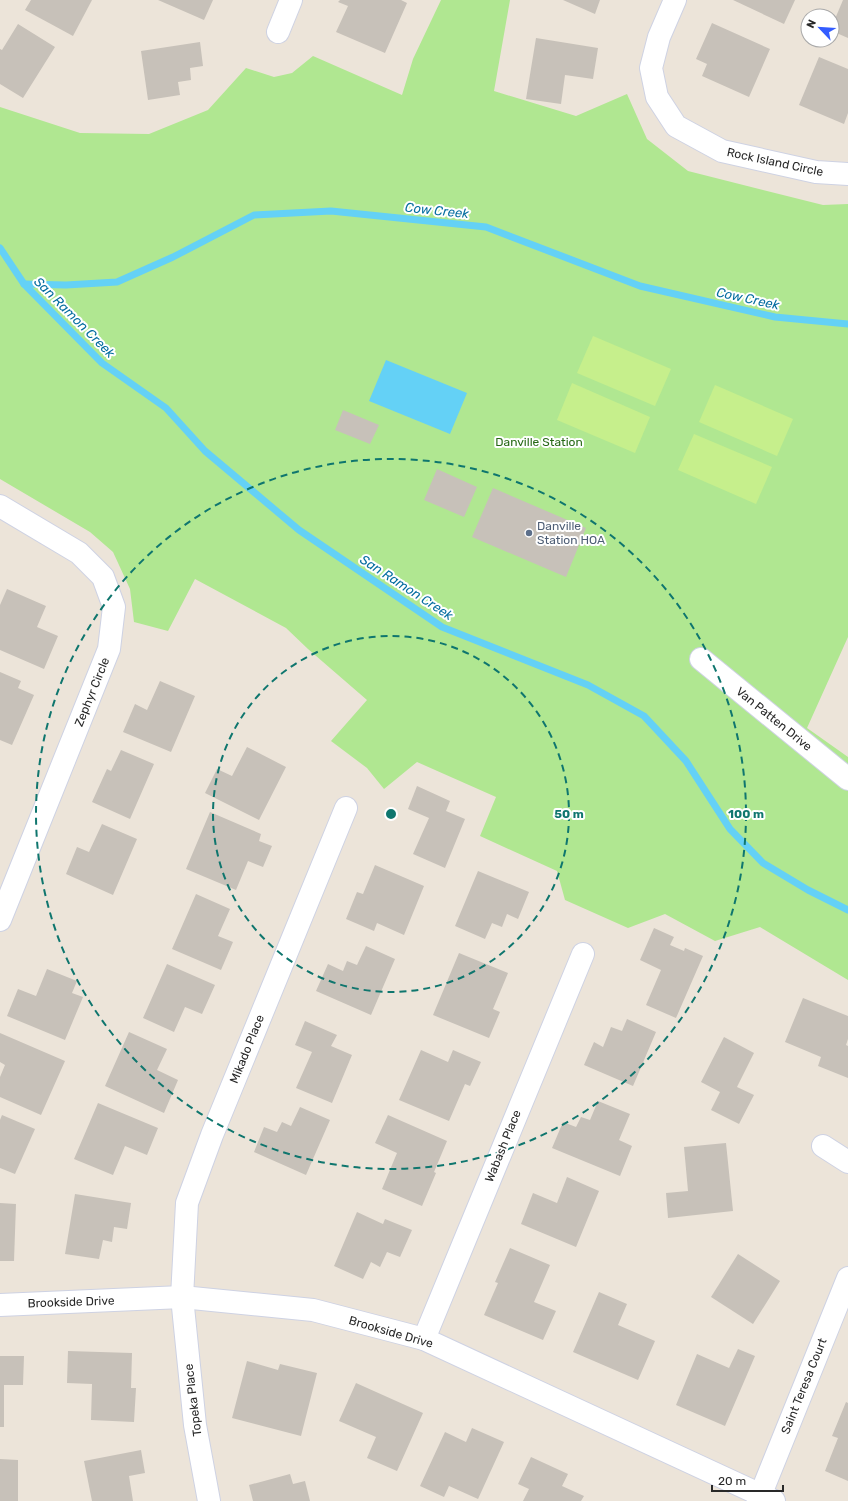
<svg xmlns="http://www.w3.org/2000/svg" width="848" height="1501" viewBox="0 0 848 1501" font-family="Rubik,sans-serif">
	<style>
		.green { fill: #b0e791 }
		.pitch { fill: #c6ef8c }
		.water { fill: #64d1f6 }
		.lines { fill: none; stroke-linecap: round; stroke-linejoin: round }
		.stream { stroke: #64d1f6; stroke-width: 7 }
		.building { fill: #c7c1b9 }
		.street-casing { stroke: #ced2e3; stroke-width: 24 }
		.street { stroke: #fff; stroke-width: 22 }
		.ring { fill: none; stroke: #0f766e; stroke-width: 2; stroke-dasharray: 7 5 }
		.service-dot { fill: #5c6f8a; stroke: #fff; stroke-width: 1.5 }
		.labels { text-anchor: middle; stroke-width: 4; stroke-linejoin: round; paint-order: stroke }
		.street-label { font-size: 12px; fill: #292929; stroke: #fff }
		.park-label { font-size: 12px; fill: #276915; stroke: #fff }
		.service-label { font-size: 12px; fill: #4e5e75; stroke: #fff; text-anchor: start }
		.water-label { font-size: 13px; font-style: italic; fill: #056da0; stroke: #fff }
		.centre { fill: #0f766e; stroke: #fff; stroke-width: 2 }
		.ring-label { font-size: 12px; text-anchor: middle; font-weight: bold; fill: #0f766e; stroke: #fff; stroke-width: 4; stroke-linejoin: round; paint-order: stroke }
	</style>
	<rect width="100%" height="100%" fill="#ece4d9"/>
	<path class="green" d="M441 0H510L494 91 576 116 627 94 647 139 688 171 823 205 848 204V637L807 728 848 757V980L760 927 715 941 665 914 628 928 565 900 557 871 480 836 496 797 417 762 384 789 367 768 331 741 367 700 308 649 286 628 195 579 168 631 134 622 130 589 113 552 90 532 0 479V107L80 133 149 134 208 110 246 68 274 77 292 73 313 56 402 95 413 59Z"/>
	<g class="pitch">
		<path d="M593 336 671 369 655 406 577 373Z"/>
		<path d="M572 383 650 417 635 453 557 420Z"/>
		<path d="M715 385 793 419 777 456 699 422Z"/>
		<path d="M694 434 772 467 756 504 678 470Z"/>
	</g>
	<path class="water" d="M386 360 467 393 450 434 369 401Z"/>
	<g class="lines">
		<g class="stream">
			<path d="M0 248 24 284 102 363 166 408 205 451 299 530 442 627 588 685 644 716 686 761 730 829 763 863 808 890 848 910"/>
			<path d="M24 284 66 285 117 282 173 257 254 215 331 211 486 227 640 286 775 317 848 324"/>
		</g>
	</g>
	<g class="building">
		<path d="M31 0H92L73 36 25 10Z"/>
		<path d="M158 0H213L204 20Z"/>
		<path d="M340 0H401L407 3 385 53 336 32 348 6 338 2Z"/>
		<path d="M563 0H600L595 14Z"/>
		<path d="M733 0H795L784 24Z"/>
		<path d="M843 0H848V38L832 31V26Z"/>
		<path d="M712 23 770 49 749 97 702 76 707 64 696 59Z"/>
		<path d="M18 24 55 47 23 98 0 84V49L2 50Z"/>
		<path d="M536 38 598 48 593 79 565 75 561 104 526 99Z"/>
		<path d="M200 42 203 66 190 68 191 80 178 82 180 95 148 100 141 51Z"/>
		<path d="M819 57 848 69V113L844 124 799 105Z"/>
		<path d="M343 410 379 425 370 444 335 430Z"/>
		<path d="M437 469 477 487 464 517 424 500Z"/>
		<path d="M493 488 586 528 566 577 472 537Z"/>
		<path d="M7 589 46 606 37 627 58 636 44 669 0 650V605Z"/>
		<path d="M0 672 21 681 18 688 34 695 12 745 0 740Z"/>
		<path d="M160 681 195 696 171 752 123 732 135 704 147 710Z"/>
		<path d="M247 747 286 767 259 820 205 793 217 769 232 776Z"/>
		<path d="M121 750 154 764 130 819 92 802 107 769 111 771Z"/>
		<path d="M417 786 450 801 446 811 465 819 445 868 413 854 429 818 408 809Z"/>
		<path d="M210 812 261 834 259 841 272 846 263 867 248 861 236 890 186 869Z"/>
		<path d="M102 824 137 839 113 895 66 874 77 847 89 852Z"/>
		<path d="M375 865 424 886 404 935 377 923 374 931 346 919 357 892 363 894Z"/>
		<path d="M478 871 529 892 518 919 507 914 502 927 492 923 485 939 455 926Z"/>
		<path d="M196 894 230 909 218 936 233 942 221 970 172 949Z"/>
		<path d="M654 928 674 937 670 945 684 951 685 948 703 956 676 1018 646 1005 661 970 640 960Z"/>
		<path d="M366 946 395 959 371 1015 316 991 328 964 343 971 347 961 357 965Z"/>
		<path d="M459 953 508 973 493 1009 500 1012 489 1038 433 1015Z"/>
		<path d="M167 964 215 985 202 1014 185 1007 174 1032 143 1018Z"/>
		<path d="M47 969 77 981 72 993 83 997 65 1040 7 1016 18 989 36 996Z"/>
		<path d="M803 998 848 1016V1039L846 1045 848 1046V1078L818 1066 821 1057 785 1042Z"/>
		<path d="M627 1019 656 1032 633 1086 584 1065 594 1042 603 1047 611 1027 622 1031Z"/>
		<path d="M305 1021 337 1035 331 1046 352 1055 332 1103 296 1088 312 1052 295 1045Z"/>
		<path d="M129 1032 167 1049 157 1070 178 1080 164 1113 105 1086Z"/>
		<path d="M0 1033 65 1061 41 1115 0 1097V1077L5 1065 0 1062Z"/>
		<path d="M724 1037 754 1053 737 1087 754 1095 739 1124 711 1110 720 1092 701 1082Z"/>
		<path d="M421 1050 448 1062 453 1050 481 1062 470 1086 465 1084 449 1121 399 1100Z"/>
		<path d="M598 1101 630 1114 619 1140 632 1146 620 1176 552 1148 563 1122 576 1127 581 1117 590 1120Z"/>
		<path d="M98 1103 158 1128 147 1155 125 1146 113 1175 74 1159Z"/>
		<path d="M300 1107 330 1120 306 1175 254 1152 264 1127 277 1132 282 1122 291 1126Z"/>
		<path d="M2 1115 35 1129 15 1174 0 1168V1120Z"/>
		<path d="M388 1115 447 1141 434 1172 436 1173 422 1206 382 1189 397 1153 375 1143Z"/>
		<path d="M726 1143 733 1211 668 1218 666 1193 688 1191 684 1147Z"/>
		<path d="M567 1177 599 1191 576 1247 521 1224 533 1193 557 1203Z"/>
		<path d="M75 1194 131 1203 127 1229 114 1227 112 1242 103 1240 99 1259 65 1254Z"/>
		<path d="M0 1203 16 1204 14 1261H0Z"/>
		<path d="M357 1212 383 1224 385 1219 412 1230 400 1257 387 1252 380 1267 371 1262 363 1279 334 1266Z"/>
		<path d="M510 1248 550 1265 534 1302 556 1311 543 1340 484 1315 498 1283 495 1282Z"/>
		<path d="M738 1254 780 1281 753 1324 711 1297Z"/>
		<path d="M599 1292 627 1304 618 1325 655 1341 638 1380 573 1352Z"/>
		<path d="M738 1349 755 1356 725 1426 676 1405 697 1354 729 1368Z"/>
		<path d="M68 1351 132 1353 131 1388H136L134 1422 91 1420 92 1384 67 1383Z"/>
		<path d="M0 1356H24L23 1385H4V1427H0Z"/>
		<path d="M247 1361 278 1370 280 1364 317 1373 301 1436 232 1418Z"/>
		<path d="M356 1383 423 1413 397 1471 367 1458 376 1437 339 1421Z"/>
		<path d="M846 1402 848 1403V1481L825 1471 838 1438 832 1436Z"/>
		<path d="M472 1428 504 1442 478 1499 449 1486 444 1497 420 1486 445 1432 466 1442Z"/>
		<path d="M141 1450 145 1473 129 1476 133 1501H92L84 1461Z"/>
		<path d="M531 1457 568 1474 562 1486 584 1496 581 1501H523L529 1489 518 1484Z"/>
		<path d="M0 1459 18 1460V1501H0Z"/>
		<path d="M290 1474 293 1484 305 1481 310 1501H253L249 1485Z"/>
	</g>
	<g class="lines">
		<defs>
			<g id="street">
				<path d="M675 0 659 37 651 68 657 97 676 126 722 151 816 172 848 174"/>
				<path d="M278 32 291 0"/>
				<path d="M0 506 79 553 103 577 114 607 109 649 0 920"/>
				<path d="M701 659 848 779"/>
				<path d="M823 1146 848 1162"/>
				<path d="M0 1305 182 1297 313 1310 424 1339 774 1501"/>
				<path d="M424 1339 583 954"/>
				<path d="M209 1501 195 1425 182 1297 187 1203 212 1135 346 808"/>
				<path d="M758 1501 848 1278"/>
			</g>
		</defs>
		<use href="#street" class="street-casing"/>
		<use href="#street" class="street"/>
	</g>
	<g class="ring">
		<circle cx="391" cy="814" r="178"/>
		<circle cx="391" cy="814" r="355"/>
	</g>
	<circle class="service-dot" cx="529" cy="533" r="4"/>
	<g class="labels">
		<g class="street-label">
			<text transform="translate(775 162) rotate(12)" y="4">Rock Island Circle</text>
			<text transform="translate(92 692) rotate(-68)" y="4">Zephyr Circle</text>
			<text transform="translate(774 719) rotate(39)" y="4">Van Patten Drive</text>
			<text transform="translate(247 1049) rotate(-68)" y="4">Mikado Place</text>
			<text transform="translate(503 1146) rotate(-68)" y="4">Wabash Place</text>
			<text transform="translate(71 1302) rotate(-2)" y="4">Brookside Drive</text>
			<text transform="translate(391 1332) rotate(16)" y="4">Brookside Drive</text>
			<text transform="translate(804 1386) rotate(-68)" y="4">Saint Teresa Court</text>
			<text transform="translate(193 1400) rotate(-97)" y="4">Topeka Place</text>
		</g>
		<g class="park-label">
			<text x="539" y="446">Danville Station</text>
		</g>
		<g class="service-label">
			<text x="537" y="530">Danville<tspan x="537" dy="14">Station HOA</tspan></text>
		</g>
		<g class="water-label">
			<text transform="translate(437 210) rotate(6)" y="5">Cow Creek</text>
			<text transform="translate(748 298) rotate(12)" y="5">Cow Creek</text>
			<text transform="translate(75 317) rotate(45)" y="5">San Ramon Creek</text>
			<text transform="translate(407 587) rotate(33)" y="5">San Ramon Creek</text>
		</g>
	</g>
	<circle cx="391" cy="814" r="6" class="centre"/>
	<g class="ring-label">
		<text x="569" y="818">50 m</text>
		<text x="746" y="818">100 m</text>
	</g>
	<g transform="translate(820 28) rotate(295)"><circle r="19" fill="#ffffff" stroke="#a9a9a9"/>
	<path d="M0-3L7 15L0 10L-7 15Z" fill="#335cff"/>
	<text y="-6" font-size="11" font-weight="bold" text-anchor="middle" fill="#292929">N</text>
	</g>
	<path d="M712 1485v6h71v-6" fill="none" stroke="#292929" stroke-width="2"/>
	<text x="718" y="1485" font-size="12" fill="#292929" stroke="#ffffff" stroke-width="3" paint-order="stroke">20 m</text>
</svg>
